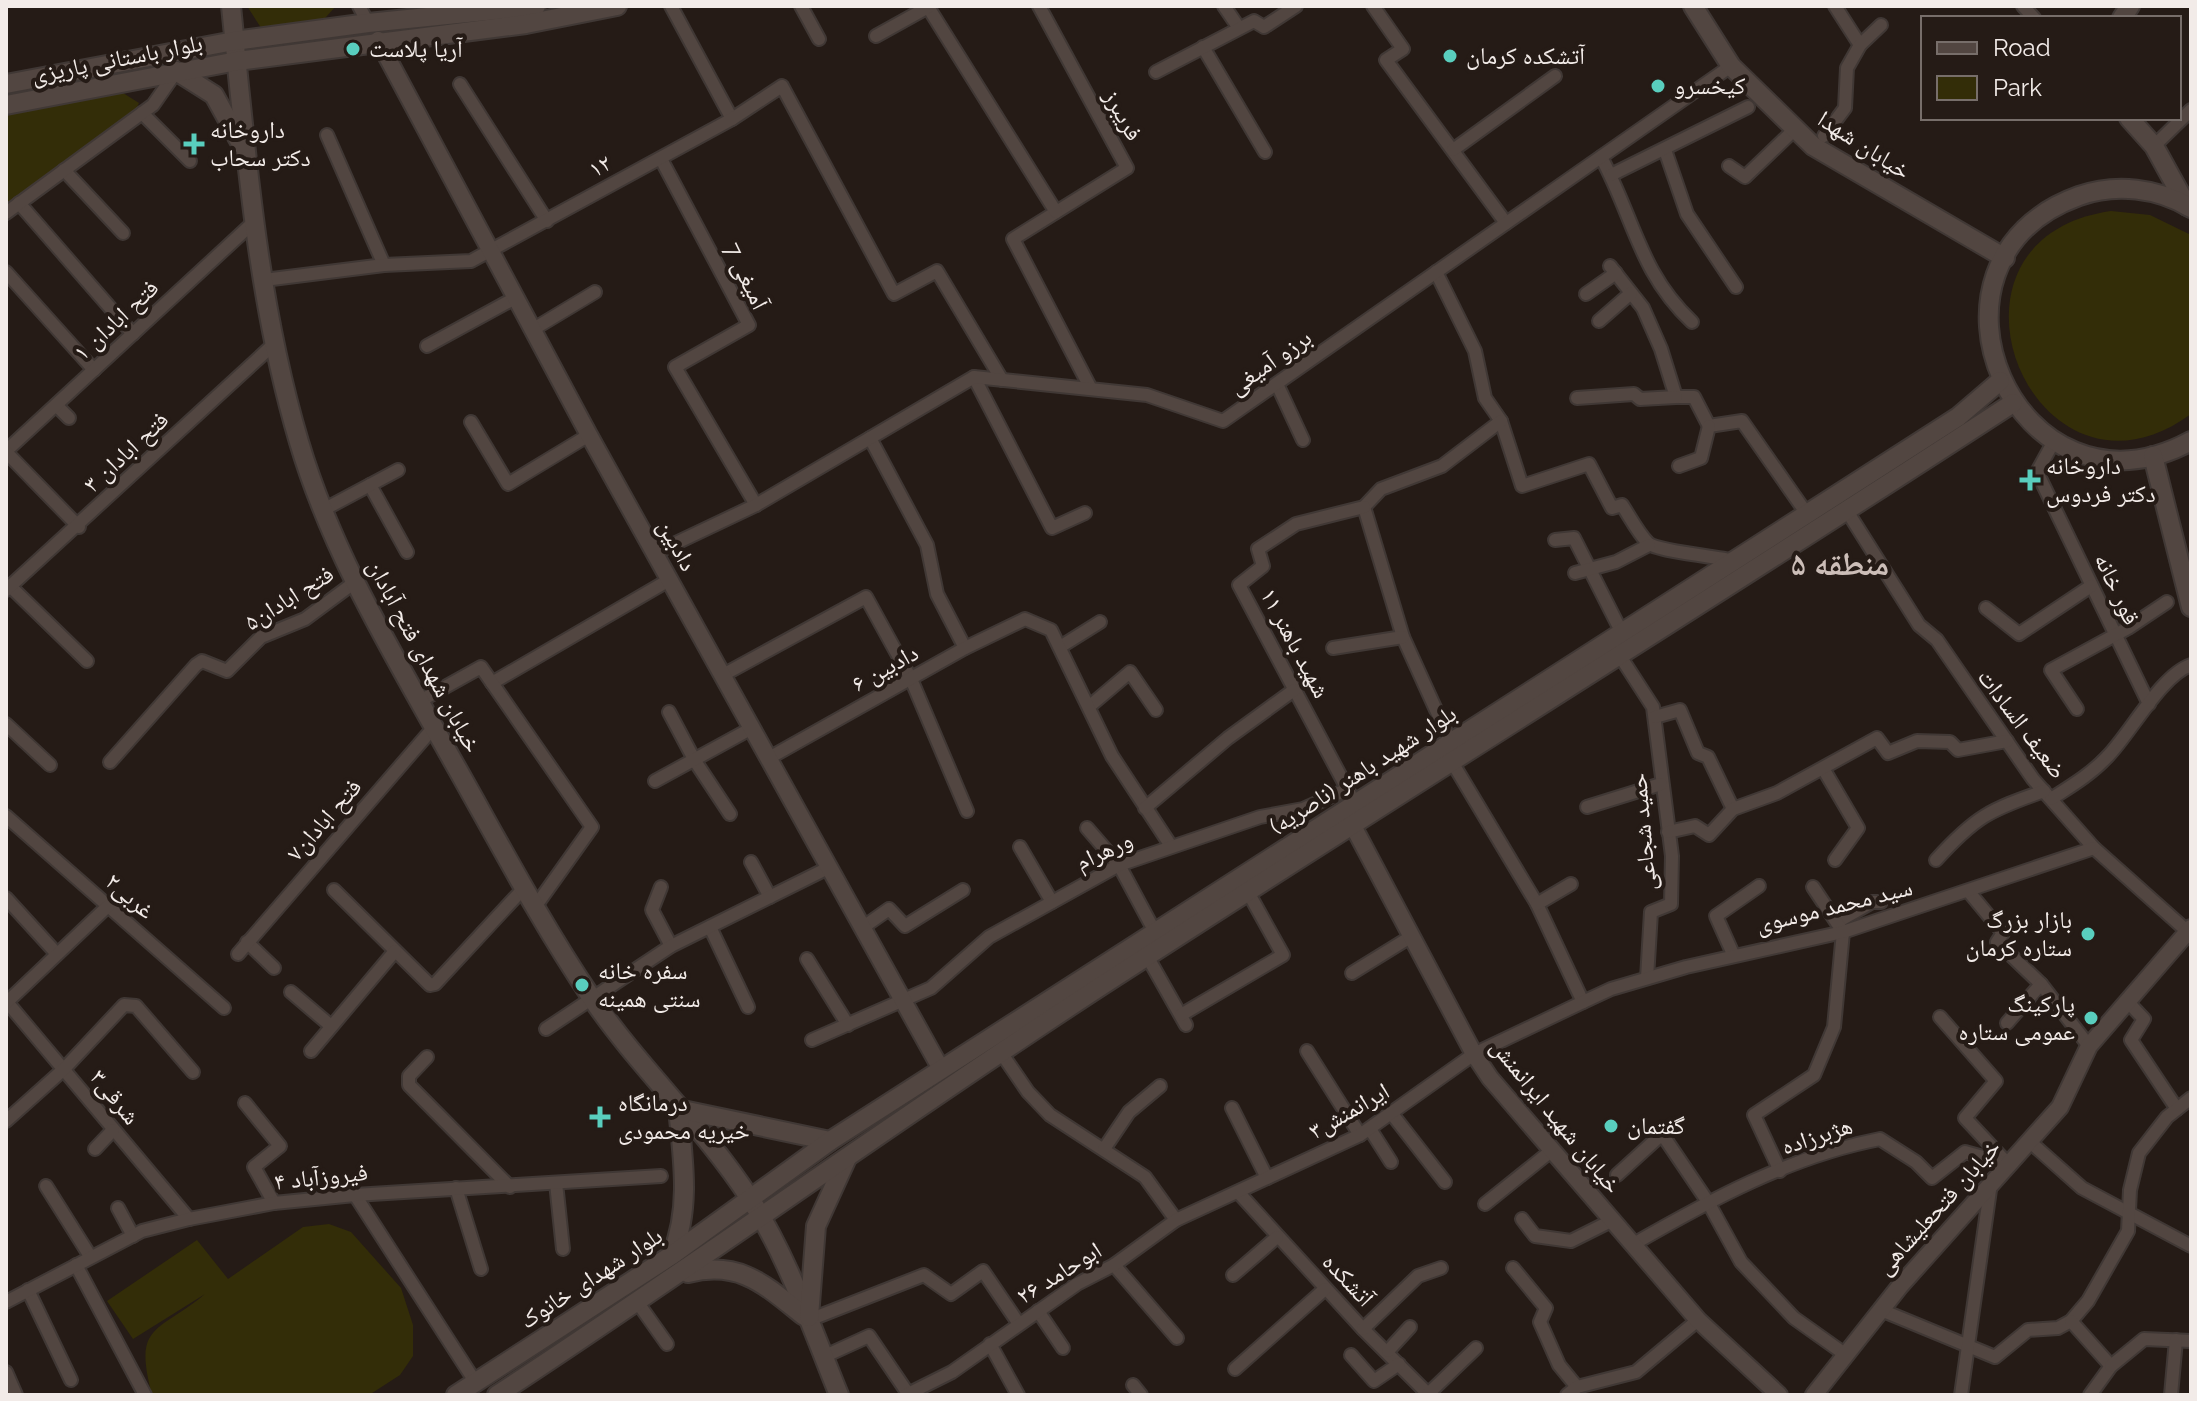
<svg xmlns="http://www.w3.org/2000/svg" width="2197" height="1401" viewBox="0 0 2197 1401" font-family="Raleway,'Noto Naskh Arabic',sans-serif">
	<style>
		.green { fill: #332d08 }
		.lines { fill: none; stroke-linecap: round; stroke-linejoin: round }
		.minor-casing { stroke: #403835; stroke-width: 16 }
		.tertiary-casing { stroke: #403835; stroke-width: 20 }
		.secondary-casing { stroke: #403835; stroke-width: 22 }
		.minor { stroke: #524641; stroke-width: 12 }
		.tertiary { stroke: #524641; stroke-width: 16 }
		.secondary { stroke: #524641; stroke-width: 18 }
		.poi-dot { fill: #59cebe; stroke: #251b16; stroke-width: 3 }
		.labels { text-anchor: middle; stroke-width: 8; stroke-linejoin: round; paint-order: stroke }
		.poi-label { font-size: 24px; fill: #f2ebe8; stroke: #251b16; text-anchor: start }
		.street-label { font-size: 24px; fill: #f2ebe8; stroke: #251b16 }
		.district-label { font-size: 32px; font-weight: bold; fill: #ccbeb8; stroke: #251b16 }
	</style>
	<rect width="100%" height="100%" fill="#251b16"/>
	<g class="green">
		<path d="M247 6H336L317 27 265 34Z"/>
		<path d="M123 93 139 103 135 111 6 204V115Z"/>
		<path d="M2111 211 2150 215 2191 235V414C2034 529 1915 239 2111 211Z"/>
		<path d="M329 1224 351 1232 401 1288 413 1325V1356L400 1375 369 1395H152C133 1323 157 1334 205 1294L133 1339 107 1301 197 1240 228 1279 303 1227Z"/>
	</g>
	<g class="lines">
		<defs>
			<g id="minor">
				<path d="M359 6 368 23"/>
				<path d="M671 6 732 119"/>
				<path d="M801 6 819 39"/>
				<path d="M1039 6 1127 168 1013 239 1091 389"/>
				<path d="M1224 6 1239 28"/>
				<path d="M1373 6 1403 49 1386 60 1506 223"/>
				<path d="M1835 6 1860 45"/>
				<path d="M2023 6 2034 18"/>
				<path d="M928 7 1056 212"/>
				<path d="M876 36 930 6"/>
				<path d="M1203 47 1265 152"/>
				<path d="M1156 72 1254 21 1264 27 1296 6"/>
				<path d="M460 84 547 221"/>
				<path d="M142 113 190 161"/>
				<path d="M327 135 384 265"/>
				<path d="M1824 136 1845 108 1847 68 1860 45 1881 25"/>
				<path d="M2154 146 2191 110"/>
				<path d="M1453 150 1555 76"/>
				<path d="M1665 150 1687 214 1736 287"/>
				<path d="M1601 157C1634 218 1639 272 1692 322"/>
				<path d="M661 159 749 325 675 367 756 505"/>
				<path d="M1729 166 1745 177 1795 129"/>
				<path d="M64 170 123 233"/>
				<path d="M1611 175 1748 107"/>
				<path d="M19 203 133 334"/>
				<path d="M6 213 153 105 176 72"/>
				<path d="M1610 266 1643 308 1661 349 1676 397H1694L1709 426 1742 421 1807 514"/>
				<path d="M6 272 94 370"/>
				<path d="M1436 272 1475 351 1485 398 1501 421 1522 486 1589 464 1612 508 1622 505C1630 517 1638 533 1648 543 1656 551 1718 557 1736 561"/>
				<path d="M264 280 384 265 471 261 732 119 782 86 894 294 937 271 1002 380"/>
				<path d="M1586 294 1616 273"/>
				<path d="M1599 321 1631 293"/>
				<path d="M532 330 595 292"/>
				<path d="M427 346 515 298"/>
				<path d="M974 377 1052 528 1085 513"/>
				<path d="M1277 384 1303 440"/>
				<path d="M1577 398 1634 394 1640 399 1676 397"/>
				<path d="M56 405 69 418"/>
				<path d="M471 422 508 484 589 435"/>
				<path d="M870 438 927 545 937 594 965 648"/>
				<path d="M2054 441 2037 472 2149 704"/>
				<path d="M6 451 255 221"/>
				<path d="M6 452 79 527"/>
				<path d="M1679 466 1701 458 1709 426"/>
				<path d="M370 485 407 552"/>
				<path d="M1364 507 1403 637 1451 743"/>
				<path d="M1364 507 1381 489 1442 466 1501 421"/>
				<path d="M323 510 398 470"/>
				<path d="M1847 511 1919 625 1937 640 2033 779 2094 848 2187 931"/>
				<path d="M1555 540 1574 538 1622 633"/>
				<path d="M655 553 756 505 974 377 1147 395 1223 421 1731 66"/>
				<path d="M1575 573 1616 562 1649 545"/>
				<path d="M10 586 87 661"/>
				<path d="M6 590 274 344"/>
				<path d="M1986 608 2019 634 2091 586"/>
				<path d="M1060 647 1100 622"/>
				<path d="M1333 648 1403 637"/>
				<path d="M1620 656 1653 707 1672 856 1671 904 1651 912 1647 978"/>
				<path d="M723 675 866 597 911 679 967 811"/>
				<path d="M492 683 669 580"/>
				<path d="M420 701 481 667 592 827 535 907"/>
				<path d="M1091 705 1130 672 1156 710"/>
				<path d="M2077 709 2051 670 2128 628 2167 602"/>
				<path d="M669 712 695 761 730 814"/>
				<path d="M1655 717 1680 710 1698 753 1708 757 1733 809"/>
				<path d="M6 724 50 765"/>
				<path d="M769 758 965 648 1025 619 1051 630 1112 756 1171 846"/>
				<path d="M110 762 196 665 202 661 227 671 261 637 305 619 355 582"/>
				<path d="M1452 762 1537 904 1583 1002"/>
				<path d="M1824 770 1858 828 1835 860"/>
				<path d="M655 781 752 728"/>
				<path d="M1350 794 1239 585 1263 566 1258 549 1296 524 1364 507"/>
				<path d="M2051 799C2071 786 2090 775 2107 757 2130 734 2161 675 2191 665"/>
				<path d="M1587 807 1661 784"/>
				<path d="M1145 808 1228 738 1294 690"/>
				<path d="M6 816 224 1008"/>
				<path d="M1087 828 1119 865 1155 932"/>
				<path d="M1668 832 1695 826 1709 835 1733 809 1777 793 1877 738 1888 753 1917 741 1950 742 1958 750 2007 741"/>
				<path d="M1020 847 1052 902"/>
				<path d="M1936 860C1975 817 1989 810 2044 791"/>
				<path d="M751 862 770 897"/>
				<path d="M661 887 652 910 671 946"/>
				<path d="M334 890 430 985 435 984 524 888"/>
				<path d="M1969 892 2003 933 1997 942 2041 984 2089 1046"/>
				<path d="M6 898 57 954"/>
				<path d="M1537 904 1571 884"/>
				<path d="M1837 922 1872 902H1881"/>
				<path d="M710 927 748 1007"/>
				<path d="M862 928 889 909 905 926 963 890"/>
				<path d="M247 942 274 968"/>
				<path d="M238 954 434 727"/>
				<path d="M1733 954 1716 916 1759 886"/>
				<path d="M1147 956 1186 1025"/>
				<path d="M807 959 848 1025"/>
				<path d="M1352 973 1412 936"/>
				<path d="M291 992 331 1026"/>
				<path d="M2127 1001 2144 1019 2131 1040 2177 1109"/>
				<path d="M7 1002 189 1219"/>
				<path d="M6 1003 108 906"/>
				<path d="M1181 1015 1283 955 1248 892"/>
				<path d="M1940 1017 1996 1081 1965 1118 2008 1164"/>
				<path d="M2007 1023 2041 984"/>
				<path d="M546 1029 671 946 828 868"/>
				<path d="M812 1040 931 988 989 937 1119 865 1260 817 1303 809 1348 789"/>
				<path d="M311 1051 395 951"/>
				<path d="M1307 1051 1360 1135"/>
				<path d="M1002 1054 1028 1092 1050 1115 1145 1177 1176 1220"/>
				<path d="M427 1057 409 1076V1085L510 1187"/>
				<path d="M245 1103 280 1146 254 1167 274 1203"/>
				<path d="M1232 1108 1267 1178"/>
				<path d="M1392 1114 1445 1182"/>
				<path d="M6 1121 64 1069 124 1005 136 1006 193 1072"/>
				<path d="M1370 1129 1391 1162"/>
				<path d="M2029 1141 2082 1188 2191 1246"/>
				<path d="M95 1149 113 1130"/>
				<path d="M1104 1149 1129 1112 1160 1086"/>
				<path d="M1780 1171 1754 1115 1814 1075 1834 1027 1843 932 1813 887"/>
				<path d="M1617 1175 1662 1134 1708 1202 1741 1262 1794 1318 1846 1355"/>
				<path d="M556 1183 563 1249"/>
				<path d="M46 1186 90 1256"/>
				<path d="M456 1188 481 1269"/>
				<path d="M1238 1192 1363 1329 1429 1395"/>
				<path d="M355 1195 476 1383"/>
				<path d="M1485 1204 1551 1151"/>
				<path d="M118 1208 133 1236"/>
				<path d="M1522 1219 1535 1236 1571 1241 1611 1221"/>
				<path d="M1632 1245C1710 1200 1791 1156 1880 1139L1916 1162 1932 1178 1965 1152 2008 1164"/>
				<path d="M76 1265 145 1395"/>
				<path d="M1114 1265 1177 1338"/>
				<path d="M1513 1268 1546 1308 1540 1322 1559 1365 1577 1387"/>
				<path d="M1233 1275 1277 1237"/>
				<path d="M28 1290 71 1380"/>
				<path d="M6 1302 142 1231 189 1219 274 1203 355 1195 661 1176"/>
				<path d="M638 1303 667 1344"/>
				<path d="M1881 1310 1995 1357 2028 1330 2058 1328 2071 1321 2088 1301 2128 1231 2130 1190 2139 1153 2167 1117 2191 1098"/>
				<path d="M1038 1311 1063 1348"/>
				<path d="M809 1320 924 1275 951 1294 983 1271 1019 1324"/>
				<path d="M2071 1321 2111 1366 2090 1395"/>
				<path d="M1363 1329 1418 1276 1441 1268"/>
				<path d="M990 1344 1018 1395"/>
				<path d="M1388 1351 1410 1327"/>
				<path d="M1351 1355 1374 1381 1399 1364"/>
				<path d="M823 1357 869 1336 909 1395"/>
				<path d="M2111 1366 2144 1339 2191 1341"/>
				<path d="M1235 1369 1325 1289"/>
				<path d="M6 1372 16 1395"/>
				<path d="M1133 1385 1141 1395"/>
				<path d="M1428 1394 1476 1348"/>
				<path d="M906 1395 952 1372 1077 1284 1114 1265 1176 1220 1360 1135 1474 1054 1583 1002 1611 989 1686 967 1843 932 2094 848"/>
				<path d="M1567 1395 1577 1387 1636 1372 1698 1320"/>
				<path d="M1961 1395 1990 1190"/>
				<path d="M2171 1395 2176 1340"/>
			</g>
			<g id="tertiary">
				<path d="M378 40 589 435 941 1069"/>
				<path d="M1353 826 1474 1054 1490 1078 1698 1320 1779 1395"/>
				<path d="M1814 1395 1900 1286 2060 1107 2089 1046 2191 928"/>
			</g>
			<g id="secondary">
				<path d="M231 6C246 152 257 301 299 442 332 554 394 655 450 756 496 837 539 920 591 997 639 1068 703 1126 749 1197 788 1257 812 1329 839 1395"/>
				<path d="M1693 6 1731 66 1813 146 2005 258"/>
				<path d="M2122 18 2130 6"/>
				<path d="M176 71 214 95 241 144"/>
				<path d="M6 84 234 41 368 23 536 6"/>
				<path d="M6 105 237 61 526 24 617 6"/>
				<path d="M2129 118 2154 146 2187 206"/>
				<path d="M2191 208C2158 188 2116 183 2079 196 1898 261 2017 535 2191 441"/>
				<path d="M2153 456 2191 607"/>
				<path d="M672 1254C691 1208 683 1158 678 1109L830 1141"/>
				<path d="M688 1273C740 1260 765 1285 804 1316"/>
				<path d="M809 1317 816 1226 847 1158"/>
				<path d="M456 1395 672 1255 830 1141 1958 417 2000 381"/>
				<path d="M497 1395C705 1259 906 1112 1115 977 1413 784 1715 597 2013 403"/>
			</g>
		</defs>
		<use href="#minor" class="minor-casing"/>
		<use href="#tertiary" class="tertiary-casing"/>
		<use href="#secondary" class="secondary-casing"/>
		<use href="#minor" class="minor"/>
		<use href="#tertiary" class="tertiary"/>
		<use href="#secondary" class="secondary"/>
	</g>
	<g class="poi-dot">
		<circle cx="353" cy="49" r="8"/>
		<circle cx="1450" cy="56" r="8"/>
		<circle cx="1658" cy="86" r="8"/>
		<path d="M190 132h8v8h8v8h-8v8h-8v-8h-8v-8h8z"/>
		<path d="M2026 468h8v8h8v8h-8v8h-8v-8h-8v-8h8z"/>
		<circle cx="2088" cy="934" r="8"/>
		<circle cx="582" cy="985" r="8"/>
		<circle cx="2091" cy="1018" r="8"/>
		<path d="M596 1105h8v8h8v8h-8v8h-8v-8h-8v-8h8z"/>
		<circle cx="1611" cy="1126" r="8"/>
	</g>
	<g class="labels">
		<g class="poi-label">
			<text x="369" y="57">آریا پلاست</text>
			<text x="1466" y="64">آتشکده کرمان</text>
			<text x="1674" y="94">کیخسرو</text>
			<text x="210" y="138">داروخانه<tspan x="210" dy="28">دکتر سحاب</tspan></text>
			<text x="2046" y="474">داروخانه<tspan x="2046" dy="28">دکتر فردوس</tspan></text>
			<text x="2072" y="928" text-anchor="end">بازار بزرگ<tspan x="2072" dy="28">ستاره کرمان</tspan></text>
			<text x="598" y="979">سفره خانه<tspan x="598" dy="28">سنتی همینه</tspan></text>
			<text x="2075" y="1012" text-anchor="end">پارکینگ<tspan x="2075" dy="28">عمومی ستاره</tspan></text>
			<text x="618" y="1111">درمانگاه<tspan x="618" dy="28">خیریه محمودی</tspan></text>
			<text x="1627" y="1134">گفتمان</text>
		</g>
		<g class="street-label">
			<text transform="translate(117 59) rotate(-11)" y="8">بلوار باستانی پاریزی</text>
			<text transform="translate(1123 115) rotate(61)" y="8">فریبرز</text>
			<text transform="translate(1864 145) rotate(33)" y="8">خیابان شهدا</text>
			<text transform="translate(600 166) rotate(-29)" y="8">۱۲</text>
			<text transform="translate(746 276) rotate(64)" y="8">آمیغی 7</text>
			<text transform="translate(116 320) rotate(-43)" y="8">فتح ابادان ۱</text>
			<text transform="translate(1270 362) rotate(-35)" y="8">برزو آمیغی</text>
			<text transform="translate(126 452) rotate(-43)" y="8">فتح ابادان ۳</text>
			<text transform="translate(677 545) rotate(61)" y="8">دادبین</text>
			<text transform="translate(2117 589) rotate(65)" y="8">قور خانه</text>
			<text transform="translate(289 598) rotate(-32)" y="8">فتح ابادان۵</text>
			<text transform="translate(1295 643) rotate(62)" y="8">شهید باهنر ۱۱</text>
			<text transform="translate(424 656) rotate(62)" y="8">خیابان شهدای فتح آبادان</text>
			<text transform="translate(885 668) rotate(-29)" y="8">دادبین ۶</text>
			<text transform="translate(2022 724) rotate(53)" y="8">ضعیف السادات</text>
			<text transform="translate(1363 770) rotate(-33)" y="8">بلوار شهید باهنر (ناصریه)</text>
			<text transform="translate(324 820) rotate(-49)" y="8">فتح ابادان۷</text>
			<text transform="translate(1643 832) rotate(-95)" y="8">حمید شجاعی</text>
			<text transform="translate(1104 851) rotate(-25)" y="8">ورهرام</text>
			<text transform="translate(130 896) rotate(41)" y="8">غربی۲</text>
			<text transform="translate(1834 906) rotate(-14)" y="8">سید محمد موسوی</text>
			<text transform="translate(115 1097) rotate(51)" y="8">شرقی۳</text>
			<text transform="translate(1349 1111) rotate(-30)" y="8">ایرانمنش۳</text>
			<text transform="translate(1556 1116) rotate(51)" y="8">خیابان شهید ایرانمنش</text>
			<text transform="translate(1817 1136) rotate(-18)" y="8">هژبرزاده</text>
			<text transform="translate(321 1177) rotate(-6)" y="8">فیروزآباد ۴</text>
			<text transform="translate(1938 1207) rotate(-48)" y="8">خیابان فتحعلیشاهی</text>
			<text transform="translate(1059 1273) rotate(-32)" y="8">ابوحامد ۲۶</text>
			<text transform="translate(591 1278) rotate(-33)" y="8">بلوار شهدای خانوک</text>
			<text transform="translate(1348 1280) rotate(47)" y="8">آتشکده</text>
		</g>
		<g class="district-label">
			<text x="1840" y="575">منطقه ۵</text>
		</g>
	</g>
	<rect width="2197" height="1401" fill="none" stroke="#f2ebe8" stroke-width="16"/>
	<rect x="1921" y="16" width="260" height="104" fill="#251b16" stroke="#776e6a" stroke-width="2"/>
	<rect x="1937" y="42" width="40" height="12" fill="#524641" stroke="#776e6a" stroke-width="2"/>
	<text x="1993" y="56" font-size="24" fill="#f2ebe8">Road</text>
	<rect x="1937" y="76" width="40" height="24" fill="#332d08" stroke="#776e6a" stroke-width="2"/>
	<text x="1993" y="96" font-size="24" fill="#f2ebe8">Park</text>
</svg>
